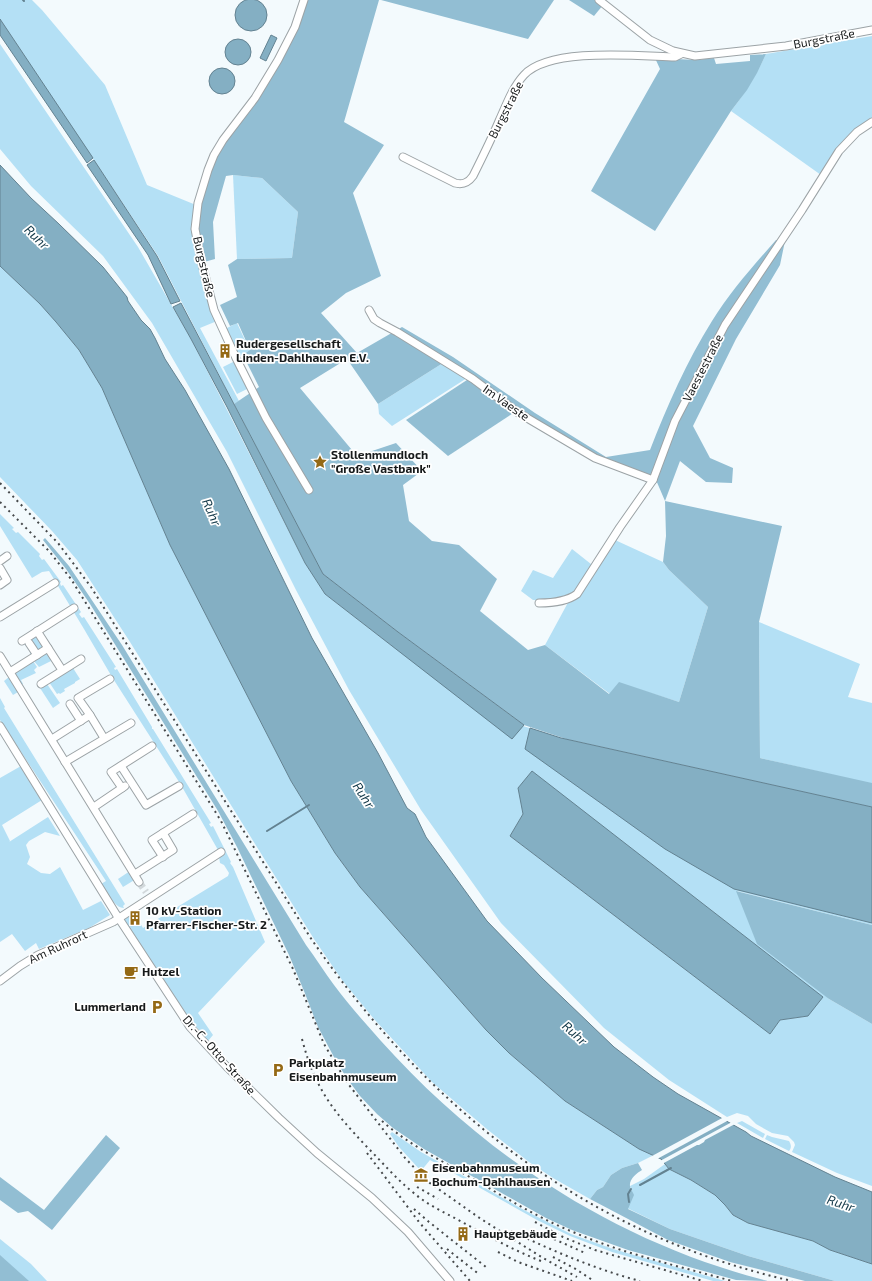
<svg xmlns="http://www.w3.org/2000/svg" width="872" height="1281" viewBox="0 0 872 1281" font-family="'Exo 2',sans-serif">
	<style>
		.green { fill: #b4e0f5; fill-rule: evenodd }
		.forest { fill: #92bed3; fill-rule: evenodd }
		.water { fill: #84afc3; stroke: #638291 }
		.pier { fill: #f3fafd }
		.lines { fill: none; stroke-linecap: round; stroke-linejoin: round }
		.stream { stroke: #638291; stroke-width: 2 }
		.minor-tunnel { stroke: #d2d8db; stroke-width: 7; stroke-dasharray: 7 3.5; stroke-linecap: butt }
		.minor-casing { stroke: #9ca3a6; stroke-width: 9 }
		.minor { stroke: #fff; stroke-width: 7 }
		.rail { stroke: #46494b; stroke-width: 2; stroke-dasharray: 2 4; stroke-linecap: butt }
		.labels { text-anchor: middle; stroke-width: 3.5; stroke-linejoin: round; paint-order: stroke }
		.street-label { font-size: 12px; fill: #171a1b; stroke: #fff }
		.poi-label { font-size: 12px; font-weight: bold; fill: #171a1b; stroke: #fff; text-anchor: start }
		.water-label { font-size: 13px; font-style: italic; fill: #113747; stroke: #fff }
	</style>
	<rect width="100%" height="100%" fill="#f3fafd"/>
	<g class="green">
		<path d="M0 0H32L42 10 105 85 147 185 196 205V232L217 321 200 328 239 401 234 404 158 256 0 19Z"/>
		<path d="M872 36V119L821 175 731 111C745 93 756 75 766 54Z"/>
		<path d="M0 44 138 247 191 339 305 563 325 594 392 646 520 725 561 738 872 807V925L737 891 829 999 872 1024V1186L837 1173 792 1152 795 1145 794 1142 788 1136 772 1133 756 1124 748 1116 737 1113 727 1117 669 1080 604 1028 501 923 421 810 349 690 296 590 227 452 152 323 103 256 31 186 0 149ZM523 814 808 1016 780 1020 770 1034 510 836Z"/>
		<path d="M233 175 262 178 298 212 292 258 237 259Z"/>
		<path d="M0 266 40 304 56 322 79 350 102 388 170 545 291 781 335 853 360 887 486 1030 509 1053 565 1101 639 1149 654 1155 638 1163 622 1168 611 1175 603 1187 597 1190 590 1199 553 1178 529 1162 488 1130 432 1082 374 1019 342 980 314 939 130 642 77 560 52 531 0 477Z"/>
		<path d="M237 323 250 351 238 357 225 329Z"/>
		<path d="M235 361 249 388 237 394 223 367Z"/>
		<path d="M443 363 467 378 392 426 379 414 378 404Z"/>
		<path d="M0 514 14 528 12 529 16 533 18 532 40 554 39 556 42 560 44 559 61 582 60 583 61 586 63 585 81 612 79 614 82 618 84 617 116 667 114 668 115 670 117 669 152 727V729H153L211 823 209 824 211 827 213 826 231 862 230 863 233 867 265 942 198 1013 213 1035 208 1041 189 1018 123 918 133 912 143 928 228 876 229 873 224 865 220 863 218 850 181 785 112 677 84 629 49 571 42 572 32 578 0 526Z"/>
		<path d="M615 540 663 562 669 570 708 607 679 702 619 683 610 694 545 645 571 597V594L552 601 533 600 521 591 533 570 553 578 572 549 596 568Z"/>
		<path d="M759 622 860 664 848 697 872 703V784L760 758Z"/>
		<path d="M35 635 52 657 50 659 51 661 39 667 33 660 34 658 30 654 31 652 22 641Z"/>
		<path d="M33 661 37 667 34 670 36 673 21 680 23 684 20 685 13 673Z"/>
		<path d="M73 668 80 679 75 682V683L64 689 65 691 60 694 59 693 57 694 49 682Z"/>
		<path d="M9 677 18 692 13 695 4 681Z"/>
		<path d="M47 684 60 703 53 708 40 688Z"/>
		<path d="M0 698 5 707 4 708 125 904 123 906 124 908C114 908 107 891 101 884L106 881 0 720Z"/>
		<path d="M21 766 42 800 2 825 10 841 9 842 48 817 60 836 45 832 29 841 26 845 30 857 27 864 41 873 50 874 60 867 83 910 101 901 110 915 89 928 39 949 36 943 25 951 12 934 0 942V778Z"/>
		<path d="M130 871 136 879 123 887 118 879Z"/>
		<path d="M742 1121 765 1134 763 1138 737 1123Z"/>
		<path d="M392 1132 421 1152 524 1210 571 1234 613 1249 725 1281H713L612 1252 570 1236 537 1220 430 1160 421 1171 399 1147 390 1134Z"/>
		<path d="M767 1135 772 1137 789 1141C791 1144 792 1148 789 1151L765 1139Z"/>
		<path d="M665 1164 669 1169 691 1180 715 1195 725 1205 733 1215 748 1223 813 1241 830 1250 872 1264V1281H835L748 1256 670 1229 627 1208 633 1195 630 1186 644 1179Z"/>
		<path d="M0 1239 31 1264 47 1281H0Z"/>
	</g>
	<g class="forest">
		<path d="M306 0H379L344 122 384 145 353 193 381 276 346 293 321 313 357 353 402 327 453 357 535 413 606 457 650 450C667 406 687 361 712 321 730 292 753 266 776 240L785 241 780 265 736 339 693 426 710 458 733 468 732 483 706 482 680 461 665 501 782 526 759 622 760 758 872 783V807L566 739 524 725 398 632 323 574 234 404 259 387 243 355 250 350 238 323 230 326 220 305 237 297 228 265 237 259 292 258 298 212 262 178 233 175 226 176 213 222 215 259 204 262 196 232 204 187 221 147 257 101 299 27ZM347 359 378 404 443 363 606 462 656 480 665 501 666 536 663 562 669 570 708 607 679 702 619 682 609 694 545 645 528 650 480 611 497 579 459 545 432 541 409 521 403 485 422 471 396 443 357 456 300 388Z"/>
		<path d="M381 0H554L528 39Z"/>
		<path d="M569 0H596L603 5 594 16Z"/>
		<path d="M766 54 757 73 747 90 731 111 655 231 591 191 660 69 655 58 696 60 714 58 716 64 750 61V55Z"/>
		<path d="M470 378 515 412 448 456 406 420Z"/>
		<path d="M45 538 69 566 122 645 306 945C316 958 324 972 334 985 348 1004 365 1023 381 1041 484 1156 617 1243 768 1281L736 1280 628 1250 572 1230 546 1218 424 1149 393 1128 377 1114 360 1096 346 1077 335 1059 318 1027 304 991 289 955 237 847 218 811 90 604 66 569 43 540Z"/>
		<path d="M736 891 872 925V1024L829 999 757 944Z"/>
		<path d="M106 1135 120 1148 52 1230 28 1211 18 1213 0 1200V1177L44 1210Z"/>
		<path d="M638 1163 642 1170C637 1173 629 1179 630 1186 630 1189 633 1192 634 1195L628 1209 670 1229 748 1256 835 1281H805L730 1262 668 1240 590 1199 597 1190 603 1187 611 1175 622 1168Z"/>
		<path d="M0 1255 29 1281H0Z"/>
	</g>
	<g class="water">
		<circle cx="251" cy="15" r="16"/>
		<path d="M0 19 93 158 87 163 0 35Z"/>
		<path d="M271 35 277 38 266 61 260 58Z"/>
		<circle cx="238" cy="52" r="13"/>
		<circle cx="222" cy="81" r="13"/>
		<path d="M94 160 157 256 180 301 171 304 148 255 87 165Z"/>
		<path d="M0 165 31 198 59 224 103 267 127 297 128 301 141 320 150 329 155 338 165 359 185 390 229 469 312 638 378 753 407 808 415 814 426 837 487 921 542 978 614 1047 653 1077 678 1094 746 1132 751 1136 835 1177 872 1192V1264L830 1250 813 1241 748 1223 733 1215 725 1205 715 1195 691 1180 669 1169 661 1159 639 1149 565 1101 509 1053 486 1030 360 887 335 853 291 781 170 545 102 388 79 350 56 322 40 304 0 266Z"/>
		<path d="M181 303 323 574 398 632 524 725 512 739 325 594 305 563 227 407 191 339 173 307Z"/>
		<path d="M530 728 561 738 872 807V923L734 889 665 849 525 749Z"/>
		<path d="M532 771 823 997 808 1016 780 1020 770 1034 510 836 523 814 518 788Z"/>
	</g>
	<g class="pier">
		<path d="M724 1117 729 1120 657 1159 652 1156Z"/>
		<path d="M732 1122 735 1124 705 1140 704 1142 699 1145H697L662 1164 660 1161Z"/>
	</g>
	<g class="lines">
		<g class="stream">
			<path d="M23 0 24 1"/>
			<path d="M267 831 309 805"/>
			<path d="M640 1185 671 1168"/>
			<path d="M629 1202 628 1194 631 1189"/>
		</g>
		<path class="minor-tunnel" d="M139 882 146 892"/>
		<defs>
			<g id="minor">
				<path d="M304 0 295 27 278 60 255 98 223 140 214 155 208 170 198 203 195 229 201 260 214 310 236 358 266 418 309 490"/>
				<path d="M599 0 650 40 673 51 695 56 786 46 872 30"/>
				<path d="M403 157 455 183C463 185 468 183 473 176 482 158 491 140 499 121 506 106 512 88 524 75 550 47 638 56 675 57L681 54"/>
				<path d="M369 310 374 319 380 323 397 332 473 379 517 412 595 458 653 480"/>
				<path d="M0 561 7 556"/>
				<path d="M0 568 7 580 0 585"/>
				<path d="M539 603C552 603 566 602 577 594L620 527 653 480 675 421 725 325 802 210 839 151 857 132 872 122"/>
				<path d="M0 617 55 583"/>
				<path d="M37 631 62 670"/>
				<path d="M22 641 74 608"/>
				<path d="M29 643 37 655"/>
				<path d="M0 656 139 882"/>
				<path d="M10 672 48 648"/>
				<path d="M41 684 81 659"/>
				<path d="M70 704 81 721"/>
				<path d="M90 715 104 738"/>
				<path d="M0 726 116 914 190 1027 227 1067 279 1118 317 1153 372 1198 408 1232 450 1281"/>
				<path d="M52 739 90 715 78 698 110 679"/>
				<path d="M65 762 131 723"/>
				<path d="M121 766 146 805 179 786"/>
				<path d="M122 788 111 772 152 746"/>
				<path d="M94 807 125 786"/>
				<path d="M163 857 152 840 193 814"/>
				<path d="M135 874 173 850 163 833"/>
				<path d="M0 981 20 966 38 955 113 922 221 852"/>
			</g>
		</defs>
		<use href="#minor" class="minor-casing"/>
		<use href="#minor" class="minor"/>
		<g class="rail">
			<path d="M0 483 58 543 91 587 310 937C399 1068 519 1179 667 1241 707 1258 749 1271 792 1281"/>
			<path d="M0 502 49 551 71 579 221 821 293 969 324 1044 346 1081 405 1158 427 1181 481 1219 543 1258 577 1277"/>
			<path d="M302 1039C315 1089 333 1111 367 1147 383 1163 397 1180 415 1194 429 1206 446 1213 462 1222 488 1236 513 1250 541 1261"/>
			<path d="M382 1121C408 1144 438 1159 468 1176 503 1196 536 1217 573 1232 624 1254 678 1266 732 1281"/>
			<path d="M367 1153 419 1222 470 1281"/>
			<path d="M417 1187 438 1199"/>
			<path d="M414 1209 429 1222 486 1267"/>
			<path d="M535 1222 563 1237 595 1250 703 1281"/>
			<path d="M511 1231C553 1251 595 1269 640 1281"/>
			<path d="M554 1239 585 1253"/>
			<path d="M447 1249 480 1275"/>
			<path d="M498 1252 518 1262 572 1281"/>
			<path d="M553 1257 574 1268 594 1281"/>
		</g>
	</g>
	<defs>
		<symbol id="building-bare" viewBox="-9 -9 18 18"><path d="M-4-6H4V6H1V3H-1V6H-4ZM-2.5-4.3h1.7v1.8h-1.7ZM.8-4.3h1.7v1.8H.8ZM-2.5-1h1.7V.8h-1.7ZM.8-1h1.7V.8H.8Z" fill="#946915" stroke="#fff" stroke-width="2.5" paint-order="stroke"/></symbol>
		<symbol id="sight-bare" viewBox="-9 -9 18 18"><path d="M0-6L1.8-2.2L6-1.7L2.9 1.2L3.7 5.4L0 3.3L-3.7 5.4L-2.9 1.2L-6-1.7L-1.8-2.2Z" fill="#946915" stroke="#fff" stroke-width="2.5" paint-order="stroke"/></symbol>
		<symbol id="cafe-bare" viewBox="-9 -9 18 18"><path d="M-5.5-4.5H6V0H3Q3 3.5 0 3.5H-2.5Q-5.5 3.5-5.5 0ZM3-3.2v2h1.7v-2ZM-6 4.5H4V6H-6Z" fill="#946915" stroke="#fff" stroke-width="2.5" paint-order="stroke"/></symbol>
		<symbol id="parking-bare" viewBox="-9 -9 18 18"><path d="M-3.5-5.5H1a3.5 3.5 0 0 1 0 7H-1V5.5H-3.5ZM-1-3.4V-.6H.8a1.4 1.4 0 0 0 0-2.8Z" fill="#946915" stroke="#fff" stroke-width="2.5" paint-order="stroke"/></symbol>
		<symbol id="museum-bare" viewBox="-9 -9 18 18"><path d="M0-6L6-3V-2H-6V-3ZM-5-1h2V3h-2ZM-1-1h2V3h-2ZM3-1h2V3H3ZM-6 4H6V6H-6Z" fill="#946915" stroke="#fff" stroke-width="2.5" paint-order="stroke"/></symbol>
	</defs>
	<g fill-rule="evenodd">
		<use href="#building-bare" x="215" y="341" width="20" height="20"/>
		<use href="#sight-bare" x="310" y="452" width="20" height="20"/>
		<use href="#building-bare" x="125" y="908" width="20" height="20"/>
		<use href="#cafe-bare" x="121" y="962" width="20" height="20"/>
		<use href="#parking-bare" x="147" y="997" width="20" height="20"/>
		<use href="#parking-bare" x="268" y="1060" width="20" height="20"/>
		<use href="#museum-bare" x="411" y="1165" width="20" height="20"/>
		<use href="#building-bare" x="453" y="1224" width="20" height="20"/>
	</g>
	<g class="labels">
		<g class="street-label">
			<text transform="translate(824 39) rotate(-11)" y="4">Burgstraße</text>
			<text transform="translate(506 110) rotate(-63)" y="4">Burgstraße</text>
			<text transform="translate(204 267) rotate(77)" y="4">Burgstraße</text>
			<text transform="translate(703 368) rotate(-63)" y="4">Vaestestraße</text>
			<text transform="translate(506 403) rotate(35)" y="4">Im Vaeste</text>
			<text transform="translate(58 947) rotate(-25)" y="4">Am Ruhrort</text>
			<text transform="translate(219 1055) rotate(48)" y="4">Dr.-C.-Otto-Straße</text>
		</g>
		<g class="poi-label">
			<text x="236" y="348">Rudergesellschaft<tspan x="236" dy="14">Linden-Dahlhausen E.V.</tspan></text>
			<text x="331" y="459">Stollenmundloch<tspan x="331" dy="14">"Große Vastbank"</tspan></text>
			<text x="146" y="915">10 kV-Station<tspan x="146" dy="14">Pfarrer-Fischer-Str. 2</tspan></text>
			<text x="142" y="976">Hutzel</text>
			<text x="146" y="1011" text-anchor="end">Lummerland</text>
			<text x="289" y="1067">Parkplatz<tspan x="289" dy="14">Eisenbahnmuseum</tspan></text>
			<text x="432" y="1172">Eisenbahnmuseum<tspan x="432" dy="14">Bochum-Dahlhausen</tspan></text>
			<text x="474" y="1238">Hauptgebäude</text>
		</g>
		<g class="water-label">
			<text transform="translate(37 237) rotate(44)" y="5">Ruhr</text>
			<text transform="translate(212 512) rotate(66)" y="5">Ruhr</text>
			<text transform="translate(364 795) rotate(57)" y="5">Ruhr</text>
			<text transform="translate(575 1033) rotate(42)" y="5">Ruhr</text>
			<text transform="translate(841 1203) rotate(19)" y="5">Ruhr</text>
		</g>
	</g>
</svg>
